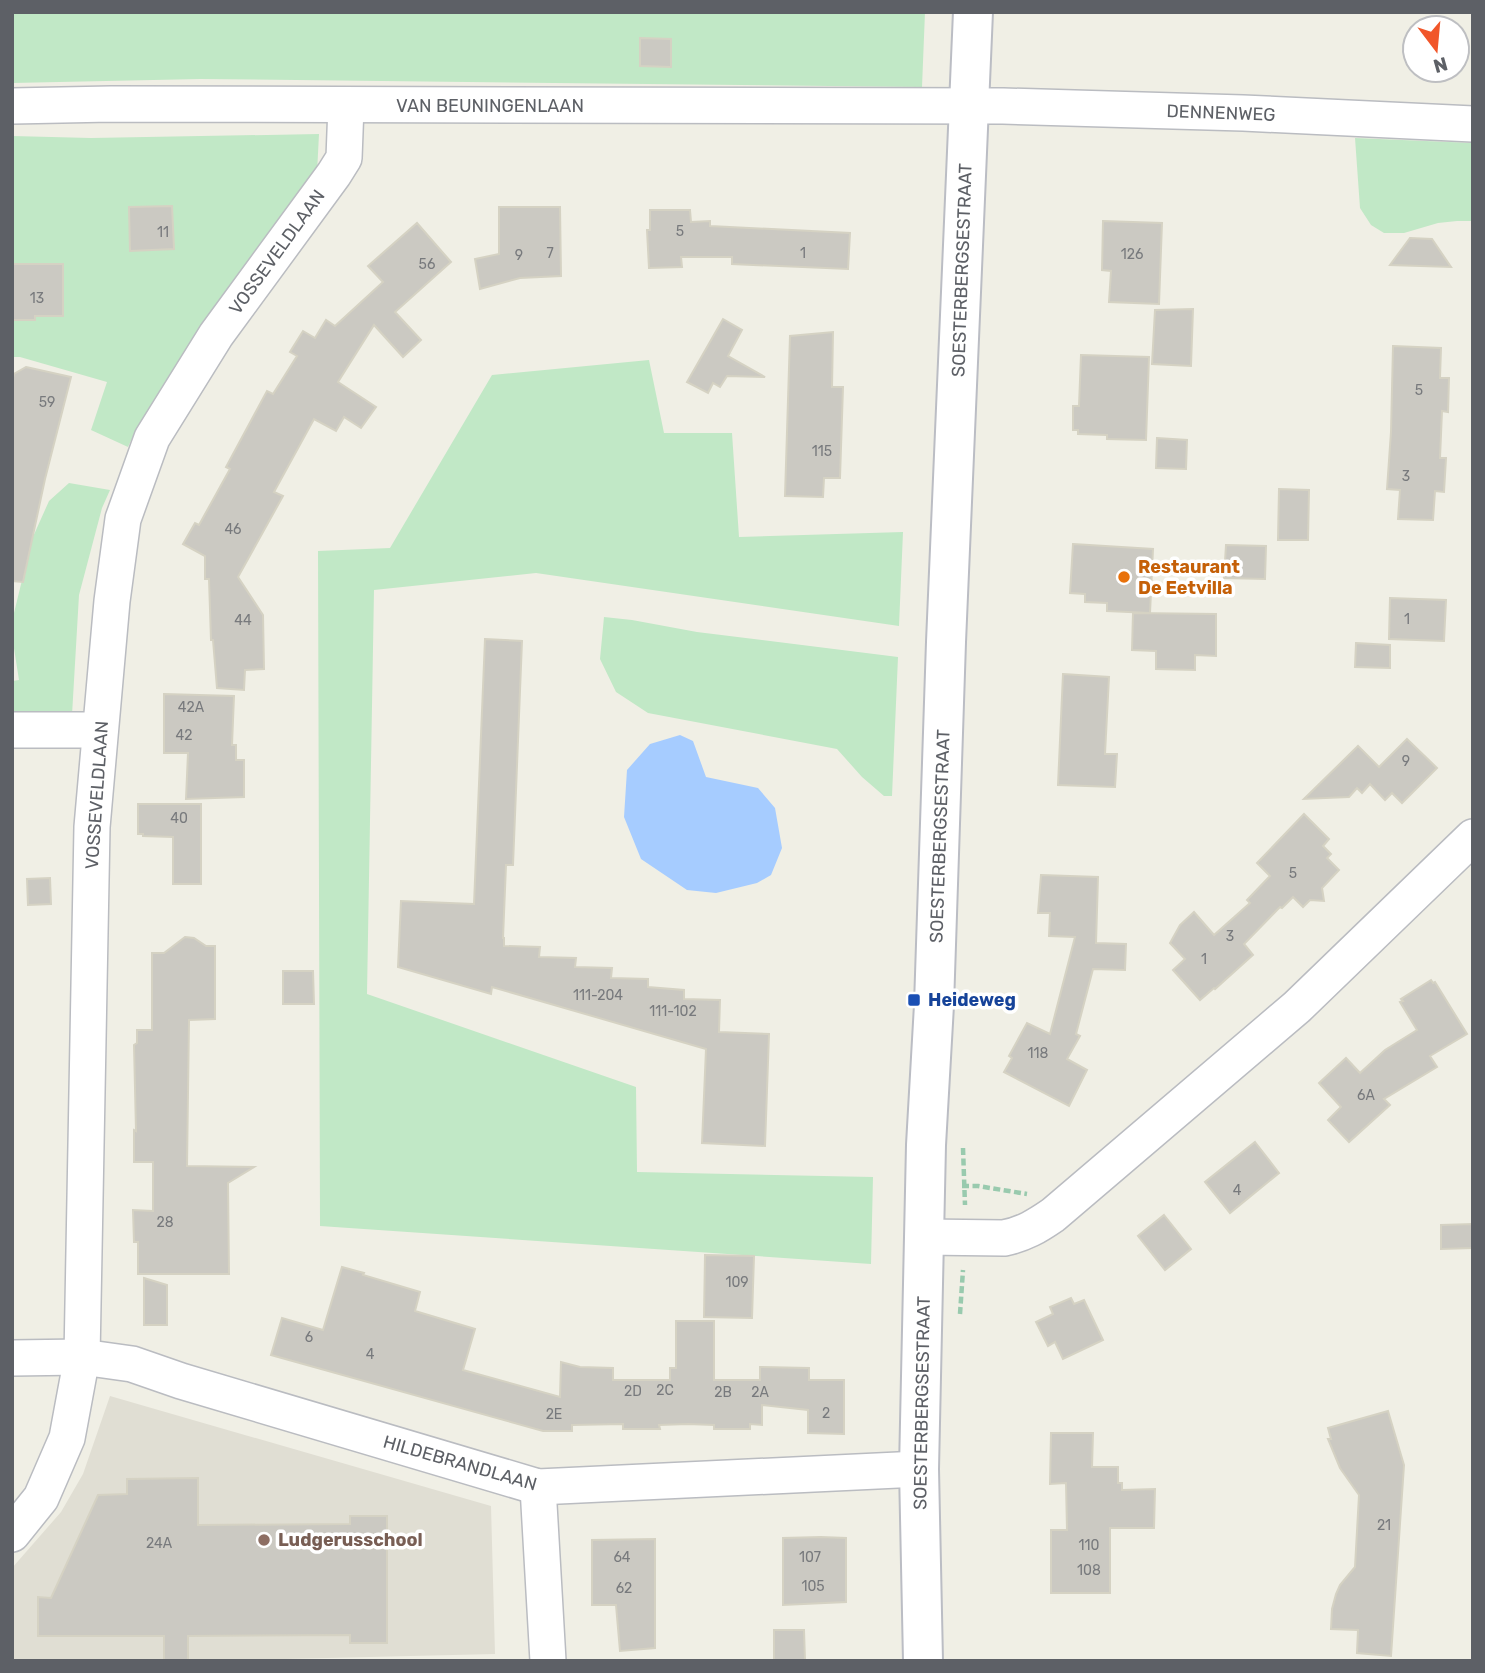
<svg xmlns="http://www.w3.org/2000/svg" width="1485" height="1673" viewBox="0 0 1485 1673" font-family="Rubik,sans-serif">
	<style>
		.education { fill: #e0ded3 }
		.green { fill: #c1e8c6 }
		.water { fill: #a6ccff }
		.building { fill: #cbc9c2; stroke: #d5d2c3; stroke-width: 2 }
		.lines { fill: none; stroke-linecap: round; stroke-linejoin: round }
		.minor-casing { stroke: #babcc1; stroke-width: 38 }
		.secondary-casing { stroke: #bbbdc4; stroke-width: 42 }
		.path { stroke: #99caae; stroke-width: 4.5; stroke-dasharray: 7 3.5; stroke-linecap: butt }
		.minor { stroke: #fff; stroke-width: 35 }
		.secondary { stroke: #fff; stroke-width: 38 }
		.food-dot { fill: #e8710a; stroke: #fff; stroke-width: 2.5 }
		.transit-dot { fill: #1a4fb4; stroke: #fff; stroke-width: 2.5 }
		.education-dot { fill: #8d6e63; stroke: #fff; stroke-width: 2.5 }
		.labels { text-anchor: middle; stroke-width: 7; stroke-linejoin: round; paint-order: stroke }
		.number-label { font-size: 14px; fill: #787a7d }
		.street-label { font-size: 18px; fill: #5d6066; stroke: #fff }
		.food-label { font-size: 18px; font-weight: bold; fill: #c56008; stroke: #fff; text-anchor: start }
		.transit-label { font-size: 18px; font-weight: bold; fill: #164399; stroke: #fff; text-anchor: start }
		.education-label { font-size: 18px; font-weight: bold; fill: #785e54; stroke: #fff; text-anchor: start }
	</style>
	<rect width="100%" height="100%" fill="#f0efe5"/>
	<path class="education" d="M110 1396 491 1506 495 1654 205 1661H12V1568L61 1512 83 1474Z"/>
	<g class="green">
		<path d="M12 12H925L922 87 200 79 12 83Z"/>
		<path d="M319 134 317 173 208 321 136 430 128 447 91 430 107 382 20 357H12V136L91 138Z"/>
		<path d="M1355 138 1473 143V221H1457L1438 223 1404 233H1384L1371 225 1360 208Z"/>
		<path d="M649 360 664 433H732L739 537 903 532 899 626 536 573 374 590 367 994 636 1087 637 1172 873 1177 871 1264 320 1226 318 551 390 548 492 375Z"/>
		<path d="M69 483 110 490 102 508 79 595 72 715H12V681L19 680 13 642 14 613 32 539 49 501Z"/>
		<path d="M604 617 632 620 697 632 898 657 892 796H884L862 777 837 749 648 713 616 692 600 659Z"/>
	</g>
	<path class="water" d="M680 735 693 741 706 777 758 788 775 808 782 848 771 875 757 883 716 893 687 890 641 859 624 817 627 770 650 744Z"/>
	<g class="building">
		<path d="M640 38 671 39V67L640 66Z"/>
		<path d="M172 206 174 249 130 251 129 207Z"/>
		<path d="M499 207H560L561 276 520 278 480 289 475 259 499 254Z"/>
		<path d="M650 210H690L691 222 710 221V226L850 233 848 269 732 264V257H681L682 267 649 268 647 230H650Z"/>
		<path d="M1103 221 1162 223 1159 304 1109 302 1111 271 1102 270Z"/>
		<path d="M417 223 451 262 395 312 421 340 403 357 374 325 338 382 376 407 361 428 344 417 336 431 314 419 274 492 283 496 238 577 263 615 264 669 245 670 244 690 217 688 213 640H211L209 579H205V556L183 544 195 523 199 525 230 469 226 467 267 391 273 394 297 356 290 352 303 331 315 338 326 320 335 326 383 282 368 266Z"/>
		<path d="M1410 238 1432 239 1451 267 1390 265Z"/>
		<path d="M12 264H63V316H35V320H12Z"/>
		<path d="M1193 309 1191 366 1152 364 1155 310Z"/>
		<path d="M723 319 742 330 728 356 765 377 727 376 720 387 713 383 708 393 687 382Z"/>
		<path d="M833 332 832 387H843L840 478H824L823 497 785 496 790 336Z"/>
		<path d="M1393 346 1441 348 1440 378H1449L1448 412 1442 411 1440 458H1446L1444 492 1435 491 1433 520 1398 519 1400 490 1387 489 1391 432Z"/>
		<path d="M1081 355 1149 357 1146 440 1107 439V435L1078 434V430H1073V406H1079Z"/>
		<path d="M26 367 71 377 45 479 23 582 12 581V381L14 374Z"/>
		<path d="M1157 438 1187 440 1186 469 1156 468Z"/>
		<path d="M1279 489 1309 490 1308 540H1278Z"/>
		<path d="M1073 544 1153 549 1150 613 1107 611V603L1085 602V594L1070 593Z"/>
		<path d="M1226 545 1266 546 1265 579 1224 578Z"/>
		<path d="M1390 598 1446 600 1444 641 1389 639Z"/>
		<path d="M1133 613 1216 614V656L1195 655V670L1156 669V651L1132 650Z"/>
		<path d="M485 639 522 641 513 865H506L503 938H504V946L540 947 539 957 576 958 575 967 612 968 611 978 648 979V987L684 990V999L720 1000 719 1032 769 1034 765 1146 702 1143 706 1049 492 987 491 994 398 967 401 901 474 904Z"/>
		<path d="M1356 643 1390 645V668L1355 667Z"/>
		<path d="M1063 674 1109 677 1105 754H1117L1115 787 1058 785Z"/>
		<path d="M164 694 234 696 232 745H236V760H244V797L186 799 188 753H164Z"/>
		<path d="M1407 739 1437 768 1402 803 1392 793 1385 800 1370 784 1362 793 1357 788 1349 797 1304 799 1358 746 1379 767Z"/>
		<path d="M138 804H201V884H173V837L143 836V834H138Z"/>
		<path d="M1304 814 1329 839 1323 846 1331 854 1327 858 1339 870 1322 888 1324 901 1310 900 1303 907 1293 897 1282 908 1280 907 1244 944 1253 955 1215 989 1214 988 1200 1000 1173 970 1185 959 1170 943 1180 925 1194 912 1214 935 1250 903 1247 900 1270 876 1257 863Z"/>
		<path d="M1041 875 1098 877 1096 943 1126 944 1125 970 1093 969 1076 1034 1080 1036 1067 1059 1087 1070 1069 1106 1004 1072 1012 1058 1009 1056 1027 1023 1050 1034 1075 937 1049 936 1050 913H1038Z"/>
		<path d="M50 878 51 904 28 905 27 879Z"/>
		<path d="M185 937 194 938 206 946H215V1019L189 1020 187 1166 254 1167 228 1183 229 1274H138V1242H134L133 1210 153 1211V1162H134V1130L136 1131 134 1045 137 1043V1030H152V953H164Z"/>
		<path d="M283 971H313L314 1004H283Z"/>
		<path d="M1431 980 1433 983 1435 982 1467 1034 1430 1056 1437 1067 1384 1099 1390 1105 1349 1142 1328 1120 1341 1107 1319 1083 1346 1058 1360 1073 1385 1050 1417 1030 1400 1002 1403 1001 1401 999Z"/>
		<path d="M1255 1142 1279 1173 1230 1213 1205 1182Z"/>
		<path d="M1164 1215 1191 1249 1165 1270 1138 1236Z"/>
		<path d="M1473 1224V1248L1441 1249V1225Z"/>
		<path d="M705 1255 754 1256 752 1318 704 1317Z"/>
		<path d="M342 1267 364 1273 363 1275 420 1292 415 1311 475 1329 463 1370 560 1397 561 1362 580 1367 613 1368V1380H670V1368H676V1321H714V1380H760V1367L809 1368V1380H844V1434L808 1433V1410L762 1405V1425L750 1424V1429H714V1425L688 1424 659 1425 660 1429H623V1424L572 1425V1431H543L271 1355 282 1318 323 1330Z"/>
		<path d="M144 1278 167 1285V1325H144Z"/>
		<path d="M1071 1298 1074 1304 1084 1300 1103 1340 1063 1359 1055 1342 1048 1346 1036 1322 1053 1314 1050 1307Z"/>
		<path d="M1388 1411 1404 1465 1391 1656 1357 1653 1358 1630 1331 1629 1332 1609 1336 1594 1340 1585 1355 1567 1359 1495 1340 1468 1328 1439H1331L1328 1428Z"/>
		<path d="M1051 1433H1093L1092 1467H1118V1483H1122V1490L1155 1489 1154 1528H1110V1593H1051V1530H1067L1066 1483 1050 1484Z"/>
		<path d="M198 1478V1525L350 1524V1516H387V1643H350V1635L188 1636V1661H179L164 1660V1636H38V1597L51 1598 98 1495 127 1494V1479Z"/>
		<path d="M821 1537 846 1538V1602L783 1605V1538Z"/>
		<path d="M655 1539V1648L620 1651 616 1605H592V1540Z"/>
		<path d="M774 1630H804L805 1661H774Z"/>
	</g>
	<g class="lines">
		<defs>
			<g id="minor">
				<path d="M12 106 111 104 1003 106 1243 113 1473 124"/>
				<path d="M12 730H100"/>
				<path d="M924 1237 1004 1238C1024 1234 1037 1226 1053 1215L1297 1007 1473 837"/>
				<path d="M12 1358 82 1357 132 1364 181 1381 538 1487 919 1469"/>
				<path d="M538 1487 548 1661"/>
				<path d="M12 1534 41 1498 67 1438 82 1357 92 827 112 601 123 519 152 438 216 335 334 174 344 158 346 106"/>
			</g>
			<path id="secondary" d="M923 1661 919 1469 926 1145 934 1005 946 642 973 12"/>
		</defs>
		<use href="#minor" class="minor-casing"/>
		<use href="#secondary" class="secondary-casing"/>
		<g class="path">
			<path d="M963 1148 965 1205"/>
			<path d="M962 1186H978L1027 1194"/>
			<path d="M960 1314 963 1270"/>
		</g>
		<use href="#minor" class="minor"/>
		<use href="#secondary" class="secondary"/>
	</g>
	<circle class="food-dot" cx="1124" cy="577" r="7"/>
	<rect class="transit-dot" x="907" y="993" width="14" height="14" rx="3.5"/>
	<circle class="education-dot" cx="264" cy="1540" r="7"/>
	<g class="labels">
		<g class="number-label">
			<text x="680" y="236">5</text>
			<text x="163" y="237">11</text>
			<text x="550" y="258">7</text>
			<text x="803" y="258">1</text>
			<text x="1132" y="259">126</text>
			<text x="519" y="260">9</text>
			<text x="427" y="269">56</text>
			<text x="37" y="303">13</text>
			<text x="1419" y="395">5</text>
			<text x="47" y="407">59</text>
			<text x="822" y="456">115</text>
			<text x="1406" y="481">3</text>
			<text x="233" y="534">46</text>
			<text x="1407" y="624">1</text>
			<text x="243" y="625">44</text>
			<text x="191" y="712">42A</text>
			<text x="184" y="740">42</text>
			<text x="1406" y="766">9</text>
			<text x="179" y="823">40</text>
			<text x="1293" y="878">5</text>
			<text x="1230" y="941">3</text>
			<text x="1204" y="964">1</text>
			<text x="598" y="1000">111-204</text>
			<text x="673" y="1016">111-102</text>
			<text x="1038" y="1058">118</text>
			<text x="1366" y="1100">6A</text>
			<text x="1237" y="1195">4</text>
			<text x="165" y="1227">28</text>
			<text x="737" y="1287">109</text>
			<text x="309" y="1342">6</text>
			<text x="370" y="1359">4</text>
			<text x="665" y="1395">2C</text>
			<text x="633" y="1396">2D</text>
			<text x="723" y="1397">2B</text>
			<text x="760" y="1397">2A</text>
			<text x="826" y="1418">2</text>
			<text x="554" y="1419">2E</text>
			<text x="1384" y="1530">21</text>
			<text x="159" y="1548">24A</text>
			<text x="1089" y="1550">110</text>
			<text x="622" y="1562">64</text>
			<text x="810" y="1562">107</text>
			<text x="1089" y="1575">108</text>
			<text x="813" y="1591">105</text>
			<text x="624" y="1593">62</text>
		</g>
		<g class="street-label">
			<text x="490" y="112">VAN BEUNINGENLAAN</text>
			<text transform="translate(1221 113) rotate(2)" y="6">DENNENWEG</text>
			<text transform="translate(277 252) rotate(-54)" y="6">VOSSEVELDLAAN</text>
			<text transform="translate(962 270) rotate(-88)" y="6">SOESTERBERGSESTRAAT</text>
			<text transform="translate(97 795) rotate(-86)" y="6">VOSSEVELDLAAN</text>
			<text transform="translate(940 836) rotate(-88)" y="6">SOESTERBERGSESTRAAT</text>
			<text transform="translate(922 1403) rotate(-89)" y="6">SOESTERBERGSESTRAAT</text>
			<text transform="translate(460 1463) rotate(16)" y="6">HILDEBRANDLAAN</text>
		</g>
		<g class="food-label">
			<text x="1138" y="573">Restaurant<tspan x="1138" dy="21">De Eetvilla</tspan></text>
		</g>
		<g class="transit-label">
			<text x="928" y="1006">Heideweg</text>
		</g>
		<g class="education-label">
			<text x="278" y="1546">Ludgerusschool</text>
		</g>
	</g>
	<rect width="1485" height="1673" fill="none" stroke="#5d6066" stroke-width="28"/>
	<g transform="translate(1436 49) rotate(164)"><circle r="33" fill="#ffffff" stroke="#bebfc2" stroke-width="2"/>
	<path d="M0-5L12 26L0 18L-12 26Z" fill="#f1562a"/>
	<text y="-10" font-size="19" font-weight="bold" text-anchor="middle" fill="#5d6066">N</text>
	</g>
</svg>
